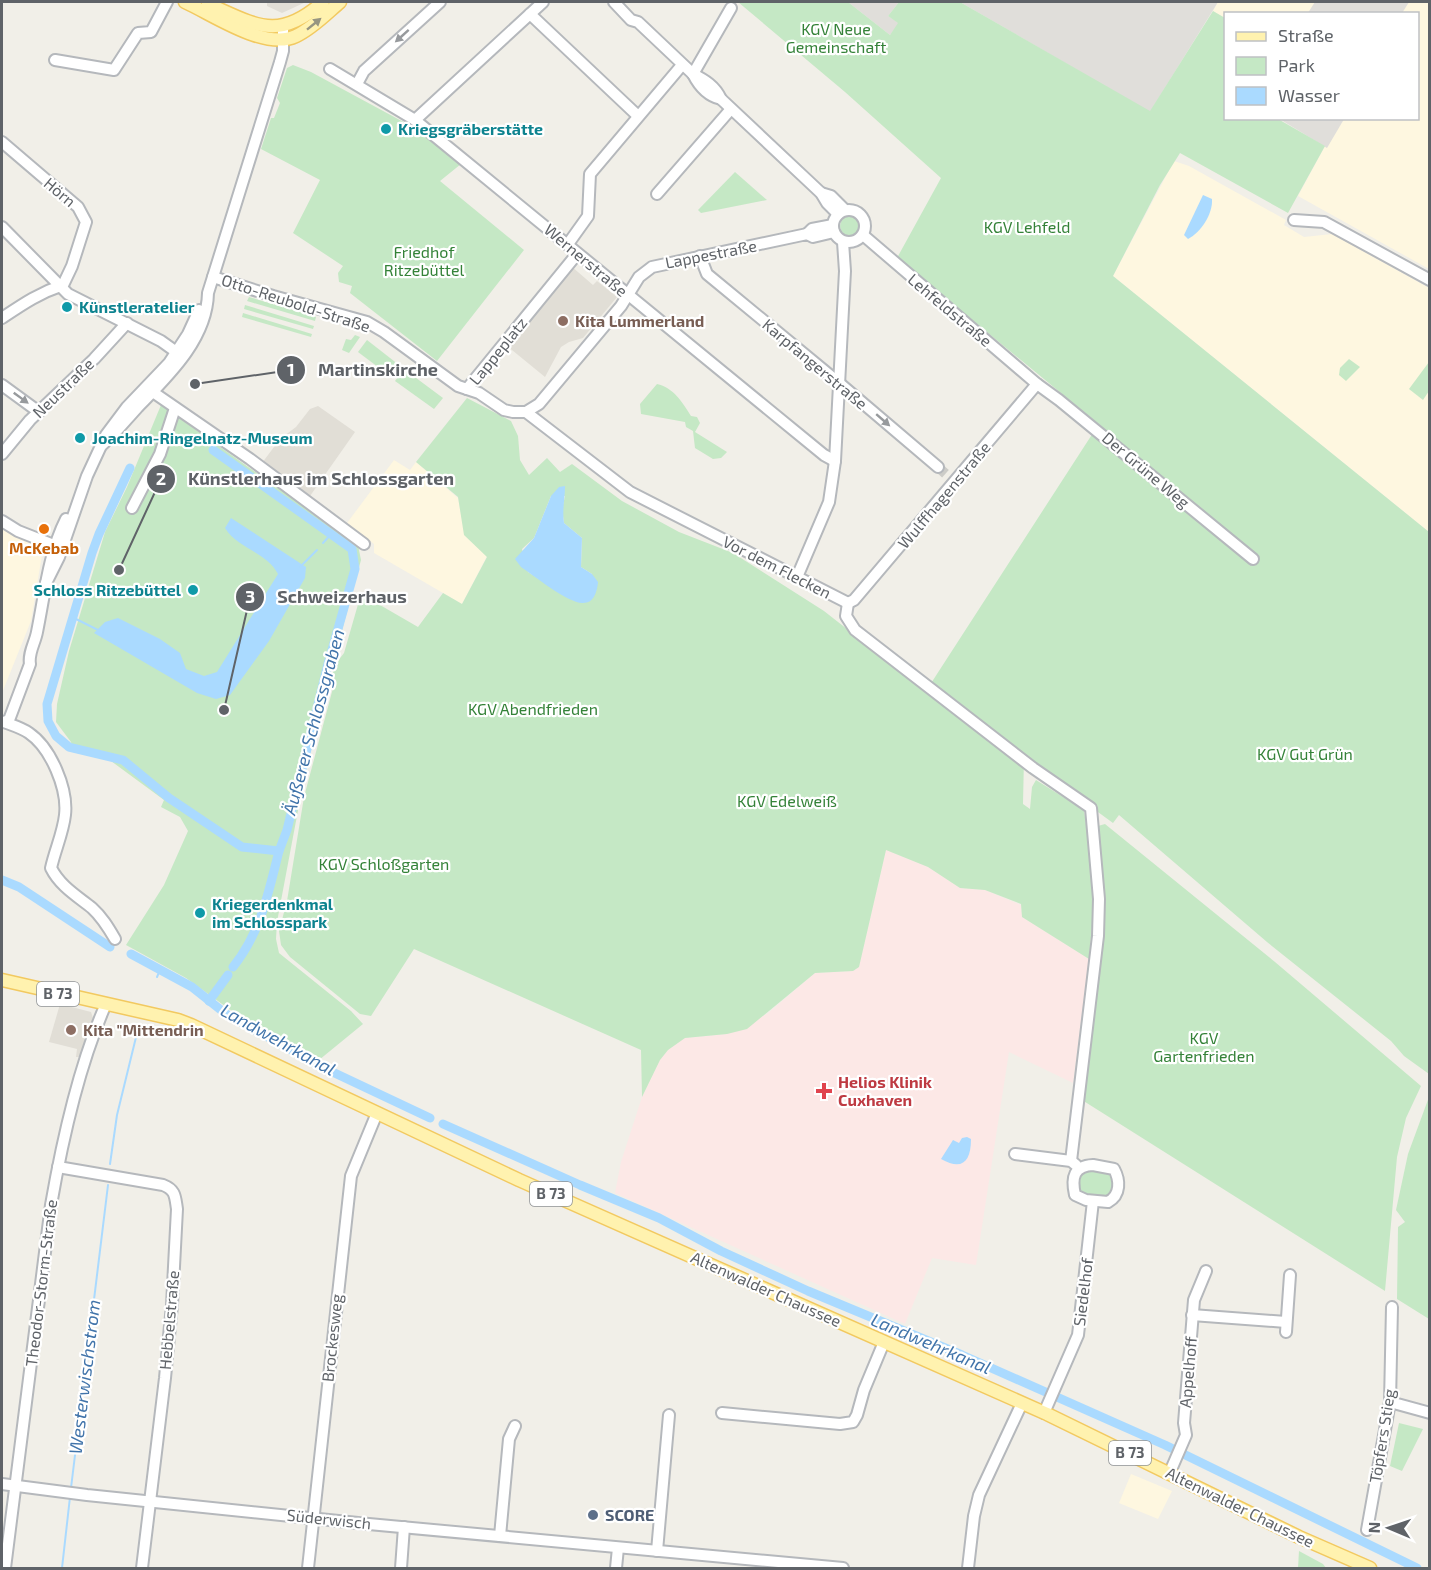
<svg xmlns="http://www.w3.org/2000/svg" width="1431" height="1570" viewBox="0 0 1431 1570" font-family="'Exo 2',sans-serif">
	<style>
		.commercial { fill: #fef7e0 }
		.industrial { fill: #e0deda }
		.education { fill: #e1ded6 }
		.medical { fill: #fce8e6 }
		.green { fill: #c5e8c5; fill-rule: evenodd }
		.water { fill: #aadaff }
		.lines { fill: none; stroke-linecap: round; stroke-linejoin: round }
		.stream { stroke: #aadaff; stroke-width: 2 }
		.canal { stroke: #aadaff; stroke-width: 9 }
		.minor-tunnel { stroke: #ccccc8; stroke-width: 10; stroke-dasharray: 10 5; stroke-linecap: butt }
		.minor-casing { stroke: #b5b8bc; stroke-width: 14 }
		.major-casing { stroke: #f2c960; stroke-width: 15 }
		.minor { stroke: #fff; stroke-width: 10 }
		.major { stroke: #fff2af; stroke-width: 12 }
		.oneway { fill: #979581 }
		.oneway2 { fill: #979a9d }
		.culture-dot { fill: #0f9aa8; stroke: #fff; stroke-width: 2 }
		.education-dot { fill: #8d6e63; stroke: #fff; stroke-width: 2 }
		.food-dot { fill: #e8710a; stroke: #fff; stroke-width: 2 }
		.health-dot { fill: #e0444e; stroke: #fff; stroke-width: 2 }
		.service-dot { fill: #5c6f8a; stroke: #fff; stroke-width: 2 }
		.labels { text-anchor: middle; stroke-width: 4.5; stroke-linejoin: round; paint-order: stroke }
		.shield { fill: #fff; stroke: #8f9295; stroke-width: 1.5 }
		.shield-label { font-size: 15px; font-weight: bold; fill: #5f6368 }
		.park-label { font-size: 16px; fill: #348238; stroke: #fff }
		.culture-label { font-size: 16px; font-weight: bold; fill: #0d838f; stroke: #fff; text-anchor: start }
		.street-label { font-size: 16px; fill: #5f6368; stroke: #fff }
		.education-label { font-size: 16px; font-weight: bold; fill: #785e54; stroke: #fff; text-anchor: start }
		.food-label { font-size: 16px; font-weight: bold; fill: #c56008; stroke: #fff }
		.health-label { font-size: 16px; font-weight: bold; fill: #be3a42; stroke: #fff; text-anchor: start }
		.service-label { font-size: 16px; font-weight: bold; fill: #4e5e75; stroke: #fff; text-anchor: start }
		.water-label { font-size: 18px; font-style: italic; fill: #4174aa; stroke: #fff }
		.leader { fill: none; stroke: #5f6368; stroke-width: 2 }
		.callout-dot { fill: #5f6368; stroke: #fff; stroke-width: 2 }
		.mark-label { font-size: 18px; text-anchor: middle; font-weight: bold; fill: #fff }
		.callout-label { font-size: 18px; text-anchor: middle; font-weight: bold; fill: #5f6368; stroke: #fff; stroke-width: 4.5; stroke-linejoin: round; paint-order: stroke }
	</style>
	<rect width="100%" height="100%" fill="#f1efe8"/>
	<g class="commercial">
		<path d="M1218 2H1315L1308 13 1226 14 1225 18 1213 11Z"/>
		<path d="M1409 2 1429 3V269L1298 196 1325 146 1327 147 1344 119 1418 118V14L1402 13Z"/>
		<path d="M1174 161 1189 166 1286 220 1284 225 1304 237 1332 234 1429 288V532L1113 276Z"/>
		<path d="M394 460 410 470 416 462 458 498 465 535 487 556 462 604 374 553V544L347 523Z"/>
		<path d="M2 529 43 549 31 621 2 693Z"/>
		<path d="M1131 1474 1172 1491 1158 1519 1119 1503Z"/>
	</g>
	<g class="industrial">
		<path d="M848 2H899L888 16 899 23 890 35Z"/>
		<path d="M960 2H1218L1150 112Z"/>
		<path d="M1315 2H1409L1402 13H1308Z"/>
		<path d="M1282 119H1344L1327 148 1283 121Z"/>
	</g>
	<g class="education">
		<path d="M267 2H306L282 13 267 6Z"/>
		<path d="M571 266 593 285 597 281 617 297 583 338 569 342 561 347 545 377 507 346Z"/>
		<path d="M318 406 355 432 310 496 262 463 280 439 296 427 310 409Z"/>
		<path d="M60 1004 91 1012 93 1018 80 1057H76L77 1049 49 1042Z"/>
	</g>
	<path class="medical" d="M886 850 928 867 960 888 985 890 1021 905 1022 917 1089 959 1073 1083 1009 1052 976 1265 932 1258 905 1324 615 1193 621 1162 642 1097 660 1060 668 1050 685 1038 727 1034 767 1014 815 973 853 971 859 967Z"/>
	<g class="green">
		<path d="M738 2H848L890 35 898 23 888 16 899 2H960L1150 111 1213 11 1225 18 1226 118 1278 119 1325 146 1288 213 1180 153 1160 185 1113 276 1429 532V1074L1404 1056 1391 1041 1267 942 1119 815 1113 823 1024 758 1023 804 1030 809 1032 787 1036 780 1084 810 1092 867 1093 915 1089 959 1022 917 1021 904 985 890 960 888 928 867 886 850 859 967 853 971 815 973 747 1029 727 1034 685 1038 668 1050 660 1060 642 1097 641 1050 414 949 371 1016 360 1014 290 957 281 945 279 931 287 901 304 797 333 688V672L337 662 344 653 361 594 418 627 443 593 462 604 487 557 464 535 458 497 416 462 467 398 511 421 518 436 520 460 529 475 547 458 560 472 572 464 622 501 679 532 733 553 824 611 926 691 1091 436 1101 426 897 258 941 178 845 92ZM551 496H565L562 509 564 523 582 538 581 567 592 574 545 583 528 572 522 549 534 538Z"/>
		<path d="M293 65 311 72 409 125 461 164 440 181 524 250 437 361 350 293 352 286 339 282 338 273 343 266 293 233 320 180 261 149 271 118H274L280 103 277 98 287 68Z"/>
		<path d="M735 172 767 200 701 213 698 210Z"/>
		<circle cx="850" cy="226" r="10"/>
		<path d="M249 297 316 317 315 321 247 301Z"/>
		<path d="M245 305 314 326 313 329 244 309Z"/>
		<path d="M243 313 312 334 311 337 242 317Z"/>
		<path d="M355 335 360 337 349 353 342 350 346 339 351 340Z"/>
		<path d="M367 340 399 365 390 376 358 352Z"/>
		<path d="M1349 359 1360 367 1346 381 1339 375 1340 368Z"/>
		<path d="M1429 362V391L1423 400 1409 389Z"/>
		<path d="M404 369 443 398 434 409 395 381Z"/>
		<path d="M657 384C673 387 683 403 691 416L697 417 700 423 695 432 727 452 721 458 713 459 695 448 693 431 686 427 685 422 641 414 640 404Z"/>
		<path d="M161 405 358 545 361 560 309 752 277 922 276 939 279 953 351 1011 363 1024 319 1060 229 1009 186 978 126 945 164 885 188 831 180 817 161 807 164 800 111 761 73 752 71 742 56 722 57 704 69 651 105 532 127 487Z"/>
		<path d="M1105 824 1275 962 1421 1086 1406 1118 1397 1157 1385 1291 1082 1100C1096 1009 1108 919 1098 826Z"/>
		<path d="M1429 1097V1319L1397 1299 1398 1227 1405 1222 1396 1210 1408 1154Z"/>
		<path d="M1083 1170H1105L1115 1175 1111 1194 1106 1199 1082 1194C1077 1186 1078 1178 1083 1170Z"/>
		<path d="M1399 1423 1423 1429 1402 1471 1390 1466Z"/>
		<path d="M1299 1551 1323 1564 1326 1568H1298Z"/>
	</g>
	<g class="water">
		<path d="M1203 195 1212 199C1213 214 1201 232 1188 239L1184 235Z"/>
		<path d="M565 486C565 499 562 510 564 523L582 538 581 567 592 574 598 582C597 592 594 603 583 603 569 604 533 575 521 567L515 559 534 538 551 496 559 487Z"/>
		<path d="M231 518 306 567 305 578 269 641 230 695 216 699 197 693 94 633 105 622 118 618 160 639 180 653 186 669 204 676 217 672 278 574C267 552 238 549 225 528Z"/>
		<path d="M967 1137 971 1139C971 1162 962 1171 941 1159L953 1140 959 1143 962 1138Z"/>
	</g>
	<g class="lines">
		<g class="stream">
			<path d="M323 543 331 534"/>
			<path d="M300 567 317 550"/>
			<path d="M72 617 98 630"/>
			<path d="M157 977 160 970"/>
			<path d="M110 1164 117 1115 138 1029"/>
			<path d="M71 1488 108 1185"/>
			<path d="M62 1568 70 1497"/>
		</g>
		<g class="canal">
			<path d="M213 450 352 549 355 569 328 664 287 830 279 851"/>
			<path d="M130 468 99 534 92 553 47 704 48 721 56 736 69 747 123 760 169 798 242 847 279 851C268 894 261 932 233 967"/>
			<path d="M2 880 19 887 110 947"/>
			<path d="M131 954 192 987 226 1014 324 1068 430 1118"/>
			<path d="M209 1001 228 975"/>
			<path d="M443 1124 580 1185 659 1218 721 1251 808 1291 962 1355 1165 1445 1417 1568"/>
		</g>
		<path class="minor-tunnel" d="M938 467 947 475"/>
		<defs>
			<g id="minor">
				<path d="M614 2 631 20 638 22 693 74C705 80 715 86 721 99L821 193 827 203 838 214"/>
				<path d="M530 14 638 116"/>
				<path d="M55 60 114 70 138 33 151 32 167 2"/>
				<path d="M330 69 415 120 824 455 835 461"/>
				<path d="M693 74 731 8"/>
				<path d="M693 74C699 86 708 96 721 99"/>
				<path d="M357 84 364 71 440 2"/>
				<path d="M415 120 543 2"/>
				<path d="M2 142 78 207 86 222 72 266 63 285C39 293 23 304 2 318"/>
				<path d="M821 193 831 196 845 210"/>
				<path d="M657 194 731 109"/>
				<circle cx="849" cy="226" r="16"/>
				<path d="M1294 220 1324 222 1430 280"/>
				<path d="M2 227 68 294 161 341 182 356"/>
				<path d="M807 234 812 229 833 225"/>
				<path d="M863 235 1037 384 1059 400 1253 559"/>
				<path d="M568 244 588 216 590 174 682 65"/>
				<path d="M700 256 707 274 838 382 938 467"/>
				<path d="M213 277 273 296 367 322 384 332 458 386 479 393 504 410 513 412H526L539 404 621 306 639 277 652 267 807 234 813 237 834 232"/>
				<path d="M2 385 39 412"/>
				<path d="M147 388 250 459 364 544"/>
				<path d="M467 389 577 254"/>
				<path d="M526 412 630 492 848 603"/>
				<path d="M102 445C115 434 125 421 137 408 167 377 207 340 208 293L280 62 283 51V25"/>
				<path d="M2 454 30 420 94 359 127 323"/>
				<path d="M132 508 160 454 175 408"/>
				<path d="M2 521 18 531 51 544"/>
				<path d="M797 577 829 502 835 461 845 271 843 242"/>
				<path d="M46 583 59 557 87 476 106 435 127 407 169 363 188 334 199 310"/>
				<path d="M848 603 846 616 855 630 1033 768 1091 808 1099 899 1098 936 1071 1161"/>
				<path d="M848 603 854 600 1037 384"/>
				<path d="M4 722C12 725 22 728 29 733 51 748 68 789 65 815 63 833 55 850 51 868 60 886 77 896 92 908 102 917 108 927 115 939"/>
				<path d="M4 722 9 720 30 664C28 653 35 643 37 632 45 593 48 555 66 519"/>
				<path d="M1015 1154 1071 1161 1076 1165"/>
				<path d="M1093 1165 1114 1169C1120 1180 1121 1195 1108 1202L1086 1200 1075 1195C1071 1177 1074 1166 1093 1165Z"/>
				<path d="M58 1167 163 1185C176 1190 175 1197 177 1209L172 1305 165 1378 142 1568"/>
				<path d="M1192 1315 1286 1322"/>
				<path d="M1286 1332 1290 1275"/>
				<path d="M1390 1402 1430 1413"/>
				<path d="M722 1413 840 1424 853 1422 857 1415 864 1390 884 1342"/>
				<path d="M1044 1413 1078 1335 1093 1201"/>
				<path d="M1170 1472 1186 1435 1184 1423 1194 1300 1206 1271"/>
				<path d="M2 1484 87 1495 358 1523 843 1568"/>
				<path d="M1367 1530 1390 1402 1392 1307"/>
				<path d="M500 1536 509 1439 515 1426"/>
				<path d="M657 1551 669 1415"/>
				<path d="M5 1568 51 1205C62 1142 80 1062 106 1004"/>
				<path d="M308 1568 351 1176 377 1113"/>
				<path d="M401 1568 404 1527"/>
				<path d="M616 1568 618 1548"/>
				<path d="M968 1568 974 1516 979 1495 1022 1403"/>
			</g>
			<g id="major">
				<path d="M185 2C214 15 265 51 296 36 313 28 327 13 340 2"/>
				<path d="M208 4C256 25 278 42 323 2"/>
				<path d="M2 980 178 1020 191 1025 519 1180 1047 1414 1299 1537 1370 1568"/>
			</g>
		</defs>
		<use href="#minor" class="minor-casing"/>
		<use href="#major" class="major-casing"/>
		<use href="#minor" class="minor"/>
		<use href="#major" class="major"/>
	</g>
	<defs><path id="oneway-solid" d="M-6-.8H1V-3.2L6.5 0L1 3.2V.8H-6Z" transform="scale(1.5)"/></defs>
	<use class="oneway" href="#oneway-solid" transform="translate(314 24) rotate(-39)"/>
	<g class="oneway2">
		<use href="#oneway-solid" transform="translate(402 36) rotate(138)"/>
		<use href="#oneway-solid" transform="translate(21 398) rotate(36)"/>
		<use href="#oneway-solid" transform="translate(883 420) rotate(41)"/>
	</g>
	<g class="culture-dot">
		<circle cx="386" cy="129" r="6"/>
		<circle cx="67" cy="307" r="6"/>
		<circle cx="80" cy="438" r="6"/>
		<circle cx="193" cy="590" r="6"/>
		<circle cx="200" cy="913" r="6"/>
	</g>
	<g class="education-dot">
		<circle cx="563" cy="321" r="6"/>
		<circle cx="71" cy="1030" r="6"/>
	</g>
	<circle class="food-dot" cx="44" cy="529" r="6"/>
	<path class="health-dot" d="M821 1082h6v6h6v6h-6v6h-6v-6h-6v-6h6z"/>
	<circle class="service-dot" cx="593" cy="1515" r="6"/>
	<g class="labels">
		<g class="shield">
			<rect x="37" y="982" width="42" height="24" rx="4.5"/>
			<rect x="530" y="1182" width="42" height="24" rx="4.5"/>
			<rect x="1109" y="1441" width="42" height="24" rx="4.5"/>
		</g>
		<g class="shield-label">
			<text x="58" y="999">B 73</text>
			<text x="551" y="1199">B 73</text>
			<text x="1130" y="1458">B 73</text>
		</g>
		<g class="park-label">
			<text x="836" y="35">KGV Neue<tspan x="836" dy="18">Gemeinschaft</tspan></text>
			<text x="1027" y="233">KGV Lehfeld</text>
			<text x="424" y="258">Friedhof<tspan x="424" dy="18">Ritzebüttel</tspan></text>
			<text x="533" y="715">KGV Abendfrieden</text>
			<text x="1305" y="760">KGV Gut Grün</text>
			<text x="787" y="807">KGV Edelweiß</text>
			<text x="384" y="870">KGV Schloßgarten</text>
			<text x="1204" y="1044">KGV<tspan x="1204" dy="18">Gartenfrieden</tspan></text>
		</g>
		<g class="culture-label">
			<text x="398" y="135">Kriegsgräberstätte</text>
			<text x="79" y="313">Künstleratelier</text>
			<text x="92" y="444">Joachim-Ringelnatz-Museum</text>
			<text x="181" y="596" text-anchor="end">Schloss Ritzebüttel</text>
			<text x="212" y="910">Kriegerdenkmal<tspan x="212" dy="18">im Schlosspark</tspan></text>
		</g>
		<g class="street-label">
			<text transform="translate(60 192) rotate(40)" y="6">Hörn</text>
			<text transform="translate(711 254) rotate(-11)" y="6">Lappestraße</text>
			<text transform="translate(586 260) rotate(40)" y="6">Wernerstraße</text>
			<text transform="translate(296 303) rotate(18)" y="6">Otto-Reubold-Straße</text>
			<text transform="translate(950 310) rotate(40)" y="6">Lehfeldstraße</text>
			<text transform="translate(498 351) rotate(-51)" y="6">Lappeplatz</text>
			<text transform="translate(815 364) rotate(40)" y="6">Karpfangerstraße</text>
			<text transform="translate(63 388) rotate(-44)" y="6">Neustraße</text>
			<text transform="translate(1146 470) rotate(40)" y="6">Der Grüne Weg</text>
			<text transform="translate(944 495) rotate(-50)" y="6">Wulffhagenstraße</text>
			<text transform="translate(777 567) rotate(27)" y="6">Vor dem Flecken</text>
			<text transform="translate(41 1283) rotate(-83)" y="6">Theodor-Storm-Straße</text>
			<text transform="translate(766 1289) rotate(24)" y="6">Altenwalder Chaussee</text>
			<text transform="translate(1083 1292) rotate(-83)" y="6">Siedelhof</text>
			<text transform="translate(169 1320) rotate(-85)" y="6">Hebbelstraße</text>
			<text transform="translate(332 1338) rotate(-84)" y="6">Brockesweg</text>
			<text transform="translate(1188 1372) rotate(-85)" y="6">Appelhoff</text>
			<text transform="translate(1382 1436) rotate(-81)" y="6">Töpfers Stieg</text>
			<text transform="translate(1240 1507) rotate(26)" y="6">Altenwalder Chaussee</text>
			<text transform="translate(329 1519) rotate(6)" y="6">Süderwisch</text>
		</g>
		<g class="education-label">
			<text x="575" y="327">Kita Lummerland</text>
			<text x="83" y="1036">Kita "Mittendrin</text>
		</g>
		<g class="food-label">
			<text x="44" y="554">McKebab</text>
		</g>
		<g class="health-label">
			<text x="838" y="1088">Helios Klinik<tspan x="838" dy="18">Cuxhaven</tspan></text>
		</g>
		<g class="service-label">
			<text x="605" y="1521">SCORE</text>
		</g>
		<g class="water-label">
			<text transform="translate(314 722) rotate(-75)" y="6">Äußerer Schlossgraben</text>
			<text transform="translate(278 1040) rotate(29)" y="6">Landwehrkanal</text>
			<text transform="translate(931 1344) rotate(23)" y="6">Landwehrkanal</text>
			<text transform="translate(85 1377) rotate(-83)" y="6">Westerwischstrom</text>
		</g>
	</g>
	<path class="leader" d="M195 384L291 370M119 570L161 479M224 710L250 597"/>
	<g class="callout-dot">
		<circle cx="195" cy="384" r="6"/>
		<circle cx="119" cy="570" r="6"/>
		<circle cx="224" cy="710" r="6"/>
		<circle cx="291" cy="370" r="15"/>
		<circle cx="161" cy="479" r="15"/>
		<circle cx="250" cy="597" r="15"/>
	</g>
	<g class="mark-label">
		<text x="291" y="376">1</text>
		<text x="161" y="485">2</text>
		<text x="250" y="603">3</text>
	</g>
	<g class="callout-label">
		<text x="378" y="376">Martinskirche</text>
		<text x="321" y="485">Künstlerhaus im Schlossgarten</text>
		<text x="342" y="603">Schweizerhaus</text>
	</g>
	<rect width="1431" height="1570" fill="none" stroke="#5f6368" stroke-width="6"/>
	<rect x="1224" y="12" width="195" height="108" fill="#ffffff" stroke="#bfc1c3" stroke-width="1.5"/>
	<rect x="1236" y="32" width="30" height="9" fill="#fff2af" stroke="#bfc1c3" stroke-width="1.5"/>
	<text x="1278" y="42" font-size="18" fill="#5f6368">Straße</text>
	<rect x="1236" y="57" width="30" height="18" fill="#c5e8c5" stroke="#bfc1c3" stroke-width="1.5"/>
	<text x="1278" y="72" font-size="18" fill="#5f6368">Park</text>
	<rect x="1236" y="87" width="30" height="18" fill="#aadaff" stroke="#bfc1c3" stroke-width="1.5"/>
	<text x="1278" y="102" font-size="18" fill="#5f6368">Wasser</text>
	<g transform="translate(1389 1528) rotate(272)" stroke="#ffffff" stroke-width="4.5" paint-order="stroke">
	<path d="M0-4.5L10 22L0 15L-10 22Z" fill="#5f6368"/>
	<text y="-9" font-size="16" font-weight="bold" text-anchor="middle" fill="#5f6368">N</text>
	</g>
</svg>
